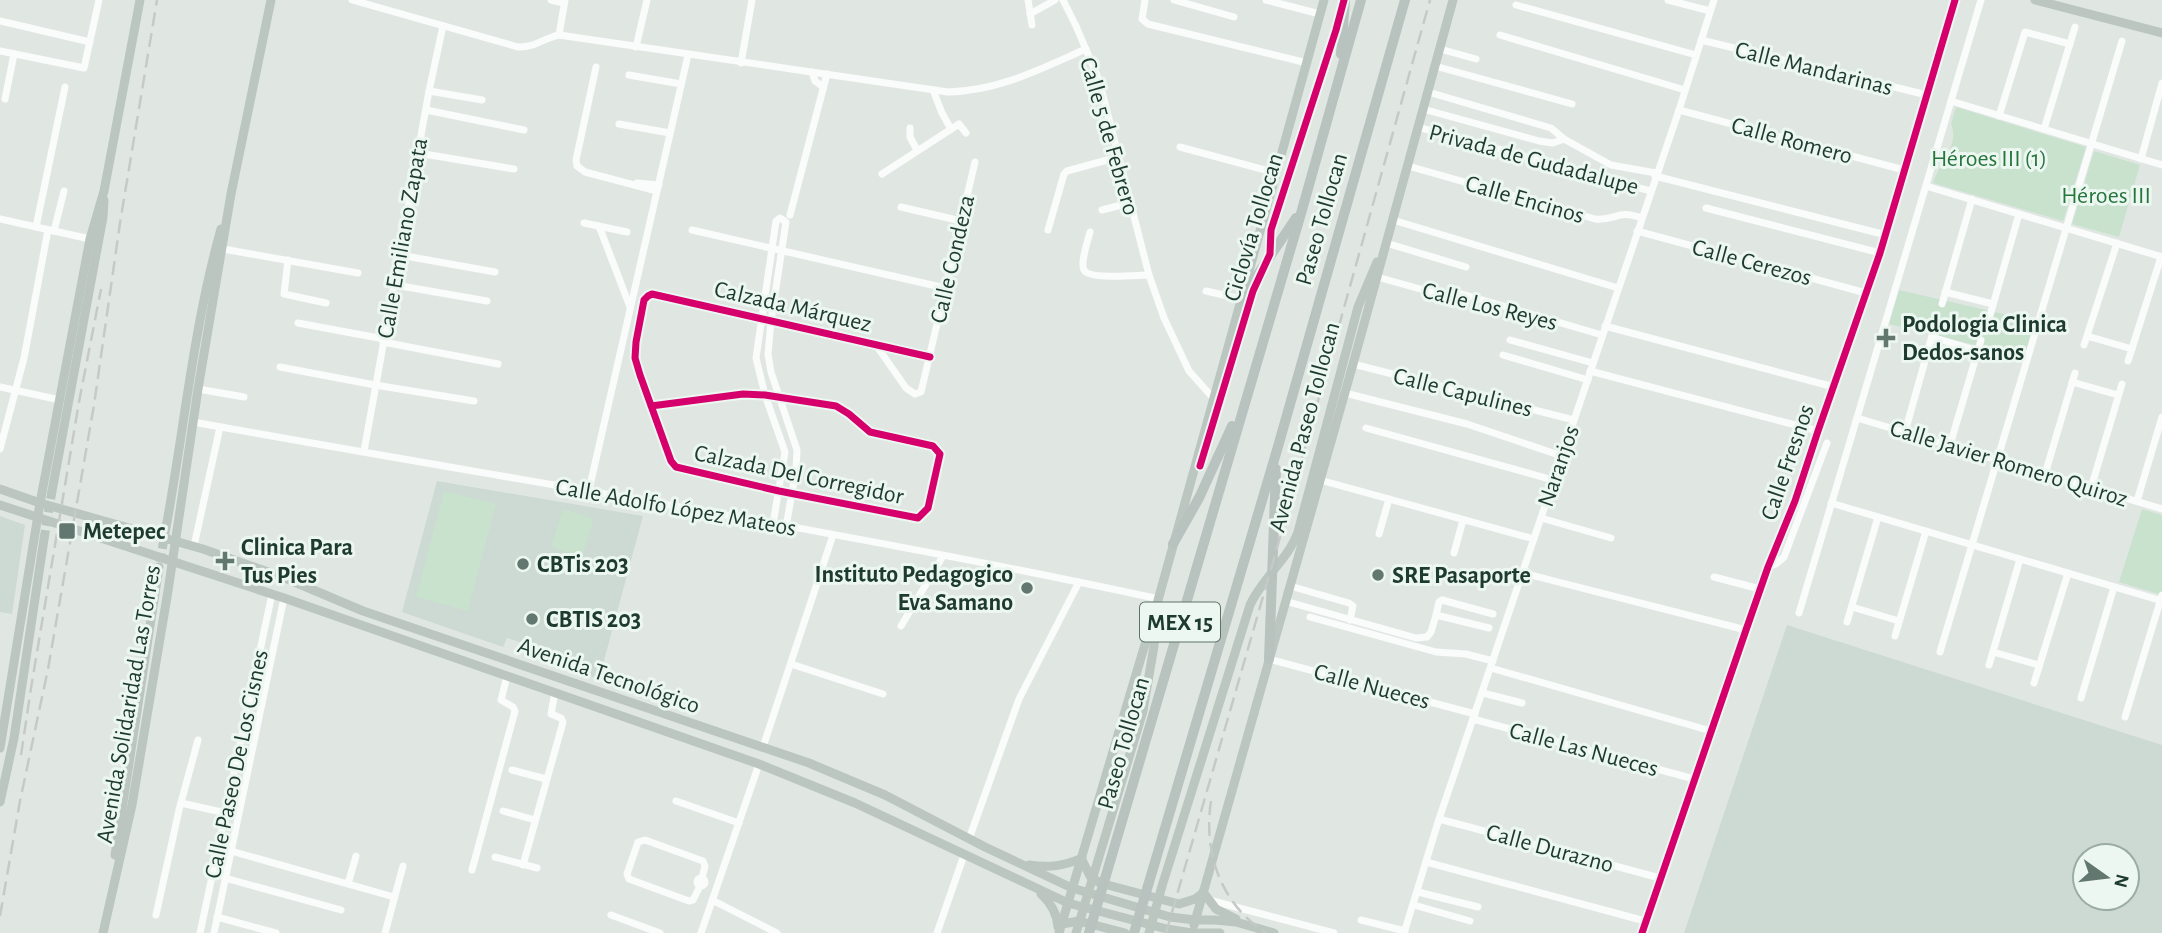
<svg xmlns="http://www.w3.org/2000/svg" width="2162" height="933" viewBox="0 0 2162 933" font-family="'Alegreya Sans',sans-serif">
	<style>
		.built { fill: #cdd9d3; fill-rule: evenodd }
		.green { fill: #c8e2cd }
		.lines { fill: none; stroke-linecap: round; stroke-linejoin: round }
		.major-tunnel { stroke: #b9c5bf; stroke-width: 9; stroke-dasharray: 9 4.5; stroke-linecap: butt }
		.minor { stroke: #fafbfb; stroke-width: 7 }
		.major { stroke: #bbc6c1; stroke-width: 9 }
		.highway { stroke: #b8c2be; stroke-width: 10 }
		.rail { stroke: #c5cac8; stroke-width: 2.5; stroke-dasharray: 14 7; stroke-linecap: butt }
		.cycleway-casing { stroke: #edf7f1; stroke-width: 11 }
		.cycleway { stroke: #d6006c; stroke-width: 7 }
		.poi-dot { fill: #62776f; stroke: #edf7f1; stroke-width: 2.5 }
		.labels { text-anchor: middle; stroke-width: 6; stroke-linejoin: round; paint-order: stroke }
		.shield { fill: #edf7f1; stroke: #5c736a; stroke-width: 2 }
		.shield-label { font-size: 23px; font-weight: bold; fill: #1e3b30 }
		.street-label { font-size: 24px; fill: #1e3b30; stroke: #edf7f1 }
		.park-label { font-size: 24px; fill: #25753c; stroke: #edf7f1 }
		.poi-label { font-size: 24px; font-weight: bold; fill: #1e3b30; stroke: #edf7f1; text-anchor: start }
	</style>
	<rect width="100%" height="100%" fill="#e0e7e3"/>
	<g class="built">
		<path d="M437 481 643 516 599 679 553 664 556 654 507 638 503 647 402 612Z"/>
		<path d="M0 516 25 525 12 614 0 612Z"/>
		<path d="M1787 625 2162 745V933H1684ZM2085 856H2127V898H2085Z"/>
	</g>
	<g class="green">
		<path d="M1956 107 2086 147 2063 221 1933 183C1939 163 1960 146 1951 124Z"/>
		<path d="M2094 151 2140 165 2119 237 2072 224Z"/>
		<path d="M1899 290 2038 322 2028 358 1889 324Z"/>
		<path d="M444 491 496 504 468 611 416 597Z"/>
		<path d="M563 509 594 519 582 557 551 547Z"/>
		<path d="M2142 509 2162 515V595L2119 582Z"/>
	</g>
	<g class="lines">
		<g class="major-tunnel">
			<path d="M44 539 52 491"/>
			<path d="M160 562 165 533"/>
		</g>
		<g class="minor">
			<path d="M352 0 518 47C534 48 544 38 559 35L948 92C999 91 1040 69 1086 49"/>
			<path d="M551 0 564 3"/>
			<path d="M1028 0 1032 25"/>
			<path d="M1063 0 1076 26 1099 80 1149 275 1164 318 1189 371 1214 399"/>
			<path d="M1145 0 1142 19 1148 24 1307 63"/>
			<path d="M1174 0 1234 17"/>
			<path d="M1266 0 1320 14"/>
			<path d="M1668 0 1710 11"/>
			<path d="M1516 5 1696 55"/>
			<path d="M1030 14 1055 0"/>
			<path d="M0 21 90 42"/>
			<path d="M559 35 565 0"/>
			<path d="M1500 35 1685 90"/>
			<path d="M1701 40 1927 95"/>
			<path d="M636 47 647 0"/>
			<path d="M1440 49 1476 59"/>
			<path d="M0 51 84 68 99 0"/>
			<path d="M741 63 752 0"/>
			<path d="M1435 66 1572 104"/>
			<path d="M596 67 576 160 577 166 585 172 657 191"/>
			<path d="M812 72 815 81 823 87"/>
			<path d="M629 75 681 84"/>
			<path d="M933 90 942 113 951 129"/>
			<path d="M429 91 482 100"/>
			<path d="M1428 92 1551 128 1564 139 1611 165 1656 173"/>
			<path d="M5 99 14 54"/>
			<path d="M1951 101 2162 165"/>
			<path d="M1423 109 1539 141 1553 143 1564 139"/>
			<path d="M426 110 524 130"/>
			<path d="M1679 110 1904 170"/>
			<path d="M1999 116 2025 32 2070 44"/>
			<path d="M619 124 670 133"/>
			<path d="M1418 127 1651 191"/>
			<path d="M910 128V137L917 150"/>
			<path d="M2044 129 2075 27"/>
			<path d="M1180 147 1276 173"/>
			<path d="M418 153 514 169"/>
			<path d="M2141 159 2162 83"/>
			<path d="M1408 166 1595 219C1617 221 1617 209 1641 218"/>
			<path d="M882 174 959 124 966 133"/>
			<path d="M1655 176 1886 235"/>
			<path d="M637 183 659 185"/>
			<path d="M1926 186 2162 257"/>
			<path d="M901 207 961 221"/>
			<path d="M1706 208 1880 253"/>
			<path d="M1102 210 1129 203"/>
			<path d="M790 215 827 74"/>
			<path d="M0 219 90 239"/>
			<path d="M1393 220 1618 288"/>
			<path d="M584 223 627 232"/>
			<path d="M599 226 630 307"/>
			<path d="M36 227 65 87"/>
			<path d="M692 230 945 288"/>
			<path d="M1048 230 1064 174 1067 171 1118 157"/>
			<path d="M54 231 64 191"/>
			<path d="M1637 231 1866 293"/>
			<path d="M1090 232C1088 240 1080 263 1084 270 1089 280 1137 275 1149 275"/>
			<path d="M1386 243 1466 267"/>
			<path d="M223 249 358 273"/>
			<path d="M400 255 495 272"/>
			<path d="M288 260 284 294 326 303"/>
			<path d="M1377 277 1442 295 1455 292 1602 335"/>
			<path d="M395 285 487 301"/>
			<path d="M1206 291 1241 299"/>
			<path d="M1945 292 1993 304"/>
			<path d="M1942 304 1972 199"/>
			<path d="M1989 319 2019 214"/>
			<path d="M298 323 384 339"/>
			<path d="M1605 326 1834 387"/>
			<path d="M2087 336 2132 349"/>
			<path d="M1932 337 1978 351"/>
			<path d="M1510 340 1593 363"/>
			<path d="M383 342 498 364"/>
			<path d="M876 345 906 388 915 394 921 392 975 162"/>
			<path d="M2084 345 2117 243"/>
			<path d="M1503 355 1588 380"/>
			<path d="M2128 361 2161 257"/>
			<path d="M1353 364 1574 420"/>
			<path d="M280 367 375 385 474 401"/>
			<path d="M1590 371 1818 431"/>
			<path d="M2072 382 2118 395"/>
			<path d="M0 387 60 400"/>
			<path d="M198 389 244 397"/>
			<path d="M1345 393 1467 424 1562 456"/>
			<path d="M651 406 743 394 765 395 836 406 849 414 870 432 933 446 940 454 928 508 918 518 779 491 676 467 671 461 640 375 635 358 636 342 644 300 648 296 652 294 930 357"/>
			<path d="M1857 418 2162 509"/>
			<path d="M193 422C515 480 839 530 1159 599"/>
			<path d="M1366 428 1553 480"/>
			<path d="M1905 432 1935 325"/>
			<path d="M1950 445 1981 340"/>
			<path d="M0 449 24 358 48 230"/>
			<path d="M364 451 429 91 443 26"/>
			<path d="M2045 474 2075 373"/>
			<path d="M1320 480 1534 539"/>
			<path d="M2091 488 2122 384"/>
			<path d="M589 490 688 55"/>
			<path d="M2137 501 2162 417"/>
			<path d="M1831 503 2162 601"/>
			<path d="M1541 518 1611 538"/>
			<path d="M773 524 785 452 765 395 756 358 776 221 780 218 786 222 771 321 768 354 771 372 797 450 796 470 786 527"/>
			<path d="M1379 534 1389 499"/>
			<path d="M194 546 220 427"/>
			<path d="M1454 553 1463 520"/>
			<path d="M1768 567 1776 564 1784 557 1827 443"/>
			<path d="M1523 573 1746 630"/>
			<path d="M1714 577 1760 589"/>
			<path d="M1290 586 1349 603 1353 606 1350 620"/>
			<path d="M1285 601 1416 638 1427 637 1431 632 1436 615 1489 628"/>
			<path d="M1852 607 1899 621"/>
			<path d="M1799 613 1981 0"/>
			<path d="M1436 615 1439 602 1442 600 1493 614"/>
			<path d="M1310 617 1436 652 1466 654 1493 661"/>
			<path d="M1847 622 1878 517"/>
			<path d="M901 626 943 556"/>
			<path d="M1895 636 1926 531"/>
			<path d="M1940 652 2122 41"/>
			<path d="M1993 652 2039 665"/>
			<path d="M1269 659 1475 714"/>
			<path d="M791 664 883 694"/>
			<path d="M1989 665 2020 559"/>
			<path d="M1491 668 1711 731"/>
			<path d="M2034 683 2068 573"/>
			<path d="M1483 693 1522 703"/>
			<path d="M2081 698 2114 587"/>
			<path d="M2125 717 2162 595"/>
			<path d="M1473 719 1694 779"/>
			<path d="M763 747 833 535"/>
			<path d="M512 770 546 779"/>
			<path d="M676 801 739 823"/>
			<path d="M181 803 226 813"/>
			<path d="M503 811 535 820"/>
			<path d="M1439 819 1660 878"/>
			<path d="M969 839 1019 699 1079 582"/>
			<path d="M231 851 394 897"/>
			<path d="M495 857 537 868"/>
			<path d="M1426 862 1645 921"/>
			<path d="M523 865 563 722 561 718 551 714 555 692"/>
			<path d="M472 870 515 711 513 707 501 700 507 676"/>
			<circle cx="701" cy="882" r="4"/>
			<path d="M225 878 341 910"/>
			<path d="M348 884 356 856"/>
			<path d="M700 886 693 900 689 901 629 879 627 874 638 842 645 840 703 861 705 866 702 878"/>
			<path d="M1418 892 1478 907"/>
			<path d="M712 900 777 933"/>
			<path d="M1209 900 1334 933"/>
			<path d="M1414 905 1470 921"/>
			<path d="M156 915 179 810 198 740"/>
			<path d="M611 915 660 933"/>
			<path d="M217 917 276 933"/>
			<path d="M1361 920 1405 931"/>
			<path d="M200 933 272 594"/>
			<path d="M214 933 284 598"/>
			<path d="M385 933 403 866"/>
			<path d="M701 933 759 764"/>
			<path d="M937 933 964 855"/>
			<path d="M1404 933 1439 819 1679 110 1714 0"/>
			<path d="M1642 933 1746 630 1768 567 1795 501 1818 431 1880 253 1955 0"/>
		</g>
		<g class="major">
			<path d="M2035 0 2162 33"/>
			<path d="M0 489 40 503 203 549 285 578 363 611 809 763 885 795 985 847 1072 888 1170 917 1195 920H1215L1236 922 1274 933"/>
			<path d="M52 491 103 217 104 200"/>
			<path d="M0 505 284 598 759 764 855 803 1068 903 1167 929 1192 933H1220"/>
			<path d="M165 533C184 432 193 328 221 229"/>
			<path d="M0 748 40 503 90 239 104 191 140 0"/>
			<path d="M0 802 14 738 44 539"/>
			<path d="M115 855 159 567"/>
			<path d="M1082 860 1090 876 1100 883 1179 904 1195 899 1203 893"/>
			<path d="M1029 865C1049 868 1064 866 1082 858"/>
			<path d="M1203 892 1216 909 1236 919"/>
			<path d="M1041 894C1051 903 1057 913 1058 927"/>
			<path d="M1062 924 1079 921 1125 933"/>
			<path d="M1194 925 1353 364 1453 0"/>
			<path d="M103 933 132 805 168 591 198 389 231 194 271 0"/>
			<path d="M1059 933 1157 604 1324 0"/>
			<path d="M1076 933 1143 711 1154 646 1156 620"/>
			<path d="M1149 933 1162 886 1250 605C1262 578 1288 560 1298 532L1358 307 1377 262"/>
		</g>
		<g class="highway">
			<path d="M1341 54 1345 0"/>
			<path d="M1241 299 1296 218"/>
			<path d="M1173 544 1199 498 1232 426"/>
			<path d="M1269 659 1276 469"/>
			<path d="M1089 933 1302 210 1361 0"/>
			<path d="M1134 933 1277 450 1405 0"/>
		</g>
		<g class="rail">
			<path d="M21 755 31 688 79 402 101 289"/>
			<path d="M1211 801C1203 853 1221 904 1266 933"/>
			<path d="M0 916 20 801 48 669 94 405 120 223 157 0"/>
			<path d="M1166 933 1273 562 1430 0"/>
		</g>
		<defs>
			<g id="cycleway">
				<path d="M651 406 743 394 765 395 836 406 849 414 870 432 933 446 940 454 928 508 918 518 779 491 676 467 671 461 640 375 635 358 636 342 644 300 648 296 652 294 930 357"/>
				<path d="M1200 466 1253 291 1270 254 1271 230 1336 30 1344 0"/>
				<path d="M1642 933 1746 630 1768 567 1795 501 1818 431 1880 253 1955 0"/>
			</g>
		</defs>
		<use href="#cycleway" class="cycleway-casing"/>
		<use href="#cycleway" class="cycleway"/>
	</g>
	<g class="poi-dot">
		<path d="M1882.5 327.5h7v7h7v7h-7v7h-7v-7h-7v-7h7z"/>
		<rect x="58" y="522" width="18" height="18" rx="3.5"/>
		<path d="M221.5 550.5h7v7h7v7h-7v7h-7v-7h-7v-7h7z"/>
		<circle cx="523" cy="564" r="7"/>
		<circle cx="1378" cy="575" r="7"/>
		<circle cx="1027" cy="588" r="7"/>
		<circle cx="532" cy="619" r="7"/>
	</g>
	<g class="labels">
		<rect class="shield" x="1140" y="602.5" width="80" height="39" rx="5"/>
		<g class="shield-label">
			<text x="1180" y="630">MEX 15</text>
		</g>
		<g class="street-label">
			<text transform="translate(1814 68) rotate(14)" y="8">Calle Mandarinas</text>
			<text transform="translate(1110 136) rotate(74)" y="8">Calle 5 de Febrero</text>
			<text transform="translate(1792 140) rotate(15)" y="8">Calle Romero</text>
			<text transform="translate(1534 159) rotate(15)" y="8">Privada de Gudadalupe</text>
			<text transform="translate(1525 199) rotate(16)" y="8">Calle Encinos</text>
			<text transform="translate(1321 219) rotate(-74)" y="8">Paseo Tollocan</text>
			<text transform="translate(1253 227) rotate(-73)" y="8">Ciclovía Tollocan</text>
			<text transform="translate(402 238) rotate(-80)" y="8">Calle Emiliano Zapata</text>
			<text transform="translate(952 259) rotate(-77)" y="8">Calle Condeza</text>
			<text transform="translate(1752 262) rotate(15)" y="8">Calle Cerezos</text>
			<text transform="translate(793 306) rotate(13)" y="8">Calzada Márquez</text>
			<text transform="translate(1490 306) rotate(14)" y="8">Calle Los Reyes</text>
			<text transform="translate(1463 392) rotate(14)" y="8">Calle Capulines</text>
			<text transform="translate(1304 427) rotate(-75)" y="8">Avenida Paseo Tollocan</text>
			<text transform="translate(1787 462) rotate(-71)" y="8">Calle Fresnos</text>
			<text transform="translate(2009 463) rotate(17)" y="8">Calle Javier Romero Quiroz</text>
			<text transform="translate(1558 466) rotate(-71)" y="8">Naranjos</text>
			<text transform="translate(799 474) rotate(12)" y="8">Calzada Del Corregidor</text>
			<text transform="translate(676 507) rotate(10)" y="8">Calle Adolfo López Mateos</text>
			<text transform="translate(609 675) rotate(19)" y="8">Avenida Tecnológico</text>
			<text transform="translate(1372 686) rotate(15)" y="8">Calle Nueces</text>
			<text transform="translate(128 704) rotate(-80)" y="8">Avenida Solidaridad Las Torres</text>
			<text transform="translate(1123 743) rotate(-74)" y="8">Paseo Tollocan</text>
			<text transform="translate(1584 749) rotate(15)" y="8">Calle Las Nueces</text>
			<text transform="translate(236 764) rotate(-78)" y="8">Calle Paseo De Los Cisnes</text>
			<text transform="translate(1550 848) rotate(15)" y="8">Calle Durazno</text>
		</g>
		<g class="park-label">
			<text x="1989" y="166">Héroes III (1)</text>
			<text x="2106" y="203">Héroes III</text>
		</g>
		<g class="poi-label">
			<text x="1902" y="332">Podologia Clinica<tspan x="1902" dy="28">Dedos-sanos</tspan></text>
			<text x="83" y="539">Metepec</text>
			<text x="241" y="555">Clinica Para<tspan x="241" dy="28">Tus Pies</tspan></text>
			<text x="537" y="572">CBTis 203</text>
			<text x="1013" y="582" text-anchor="end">Instituto Pedagogico<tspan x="1013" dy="28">Eva Samano</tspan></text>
			<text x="1392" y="583">SRE Pasaporte</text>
			<text x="546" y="627">CBTIS 203</text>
		</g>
	</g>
	<g transform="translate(2106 877) rotate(104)"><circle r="33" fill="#edf7f1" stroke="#9aaca4" stroke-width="2"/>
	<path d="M0-5L12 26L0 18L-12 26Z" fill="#62776f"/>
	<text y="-10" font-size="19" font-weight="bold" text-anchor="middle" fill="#1e3b30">N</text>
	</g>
</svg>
